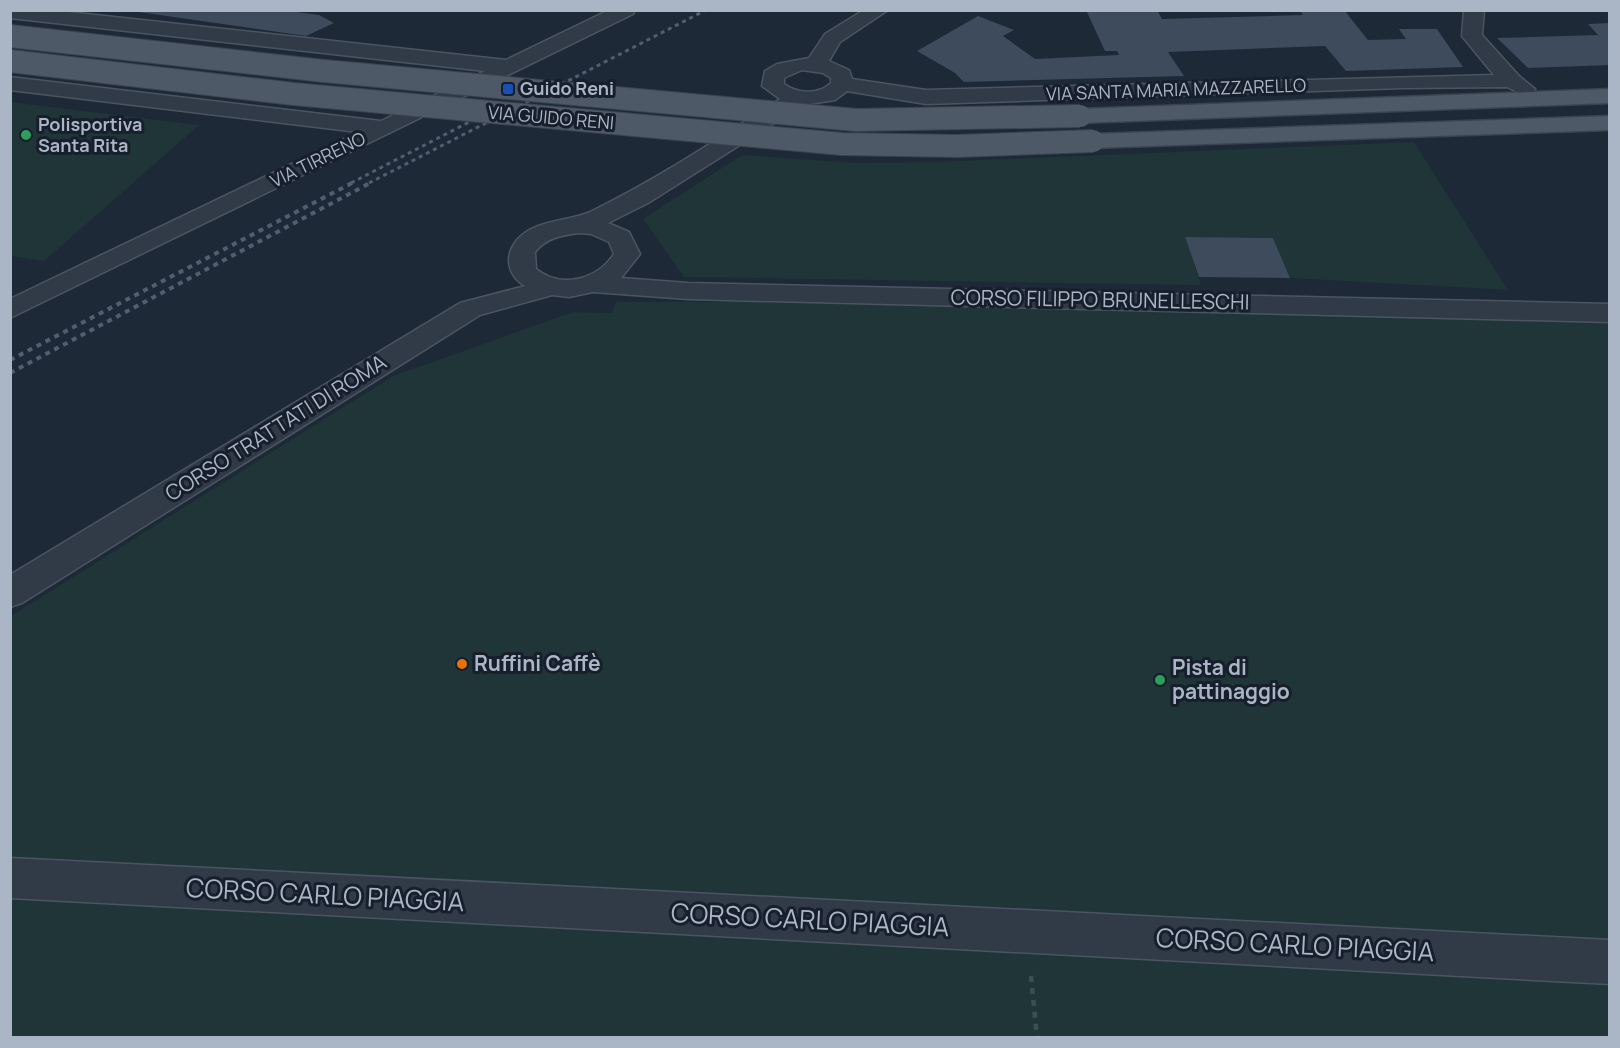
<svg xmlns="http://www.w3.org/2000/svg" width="1620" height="1048" viewBox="0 0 1620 1048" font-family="Manrope,sans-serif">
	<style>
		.green { fill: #1f3537 }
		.building { fill: #3e4b5c }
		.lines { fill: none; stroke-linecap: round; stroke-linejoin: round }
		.minor-casing { stroke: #4b5562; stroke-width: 3 }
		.major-casing { stroke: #3a4350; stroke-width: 3 }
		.path { stroke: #395152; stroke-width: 4.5; stroke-dasharray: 6 6; stroke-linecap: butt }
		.minor { fill: #313a47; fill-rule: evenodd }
		.major { fill: #4e5967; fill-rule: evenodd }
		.rail-far1 { stroke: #525e6f; stroke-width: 3; stroke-dasharray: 4 4; stroke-linecap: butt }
		.rail { stroke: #525e6f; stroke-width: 4; stroke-dasharray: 5 5; stroke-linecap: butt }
		.major-bridge-casing { stroke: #3a4350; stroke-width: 24; stroke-linecap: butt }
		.major-bridge { stroke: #4e5967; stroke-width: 22 }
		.transit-dot { fill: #1a4fb4; stroke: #161f2b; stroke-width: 2 }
		.leisure-dot { fill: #2e9e5b; stroke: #161f2b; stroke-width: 2 }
		.food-dot { fill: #e8710a; stroke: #161f2b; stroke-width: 2 }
		.labels { text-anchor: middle; stroke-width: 6; stroke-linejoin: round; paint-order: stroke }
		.far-poi-label { font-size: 18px; font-weight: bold; fill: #aab5c5; stroke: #161f2b; text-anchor: start }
		.far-street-label { font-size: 18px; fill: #aab5c5; stroke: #161f2b }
		.street-label { font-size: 21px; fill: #aab5c5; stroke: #161f2b }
		.poi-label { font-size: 21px; font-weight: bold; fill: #aab5c5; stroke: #161f2b; text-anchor: start }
		.near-street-label { font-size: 26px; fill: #aab5c5; stroke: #161f2b }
	</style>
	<rect width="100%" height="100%" fill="#1d2936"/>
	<g class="green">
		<path d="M10 102 199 125 44 261 11 256Z"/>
		<path d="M1414 142 1508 290 1290 278 1273 238 1185 237 1201 285 684 277 643 219 742 155 857 163 934 162Z"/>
		<path d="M616 302H784L1609 322V1037L11 1038V616L393 376 573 312 612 313Z"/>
	</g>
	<g class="building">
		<path d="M125 10H280L319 15 334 23 306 36Z"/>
		<path d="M1086 10H1157L1162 19 1303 15 1300 10H1344L1368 40 1406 39 1399 29H1437L1463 67 1346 71 1325 46 1168 52 1184 76 964 82 955 73 917 51 978 16 1014 30 1003 36 1035 59 1119 55 1117 51H1105Z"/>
		<path d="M1610 23V65L1528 68 1497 38 1598 35 1588 24Z"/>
		<path d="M1185 237 1273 238 1290 278 1199 277Z"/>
	</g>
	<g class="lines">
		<defs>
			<g id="minor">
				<path d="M10 10H50L506 60 609 10H635L633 14 10 318V299L358 132 10 90V77L381 121 485 71 10 18Z"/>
				<path d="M864 10H888L840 42 829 61 849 70 852 79 926 90 1494 75 1462 36 1464 10H1484L1482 35 1519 76 1535 89 1532 94 1524 95 1507 87 1402 88 926 104 847 91 835 100 803 105 648 203 608 223 629 232 640 254 621 278 688 283 1610 304V322L688 299 593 292 569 297 552 295 480 315 22 603 10 607V575L460 303 525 286C507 275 504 256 517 240 535 219 569 222 592 211 658 179 719 138 780 99L762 86 765 71 777 64 809 58 825 34ZM802 70 823 73 831 78V83C818 95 798 94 784 84V78ZM579 233 591 234 609 242 614 254C597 280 561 289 536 269L535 252C546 238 562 235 579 233Z"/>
				<path d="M10 858 1610 940V984L10 898Z"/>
			</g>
			<g id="major">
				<path d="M1610 89V103L1080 123 1072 121 1069 116 1072 111 1080 109Z"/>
				<path d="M1610 116V130L1093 148 1085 146 1081 141 1085 136 1093 134Z"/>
			</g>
		</defs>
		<use href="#minor" class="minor-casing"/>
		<use href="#major" class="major-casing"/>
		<path class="path" d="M1031 976 1037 1038"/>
		<use href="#minor" class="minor"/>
		<use href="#major" class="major"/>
		<g class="rail-far1">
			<path d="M351 183 475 119"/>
			<path d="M369 183 706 10"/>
		</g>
		<g class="rail">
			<path d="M10 360 354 182"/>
			<path d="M10 373 372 182"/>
		</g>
		<defs>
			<g id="major-bridge">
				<path d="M10 36 324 71 856 120 1080 116"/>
				<path d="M10 61 294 94 842 144 957 146 1093 141"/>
			</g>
		</defs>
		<use href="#major-bridge" class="major-bridge-casing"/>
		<use href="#major-bridge" class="major-bridge"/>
	</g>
	<rect class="transit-dot" x="502" y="83" width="12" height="12" rx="3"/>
	<g class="leisure-dot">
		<circle cx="26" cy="135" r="6"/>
		<circle cx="1160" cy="680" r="6"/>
	</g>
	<circle class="food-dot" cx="462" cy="664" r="6"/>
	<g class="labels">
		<g class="far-poi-label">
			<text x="520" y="95">Guido Reni</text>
			<text x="38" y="131">Polisportiva<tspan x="38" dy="21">Santa Rita</tspan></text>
		</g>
		<g class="far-street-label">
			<text transform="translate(1176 90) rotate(-2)" y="6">VIA SANTA MARIA MAZZARELLO</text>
			<text transform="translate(551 118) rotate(5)" y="6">VIA GUIDO RENI</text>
			<text transform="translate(318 160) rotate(-26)" y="6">VIA TIRRENO</text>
		</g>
		<g class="street-label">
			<text transform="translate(1100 300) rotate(1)" y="7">CORSO FILIPPO BRUNELLESCHI</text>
			<text transform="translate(276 428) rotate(-32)" y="7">CORSO TRATTATI DI ROMA</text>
		</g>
		<g class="poi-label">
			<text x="474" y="671">Ruffini Caffè</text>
			<text x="1172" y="675">Pista di<tspan x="1172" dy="24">pattinaggio</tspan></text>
		</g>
		<g class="near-street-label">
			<text transform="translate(325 895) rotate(3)" y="9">CORSO CARLO PIAGGIA</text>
			<text transform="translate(810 920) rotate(3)" y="9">CORSO CARLO PIAGGIA</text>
			<text transform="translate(1295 945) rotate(3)" y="9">CORSO CARLO PIAGGIA</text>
		</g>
	</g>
	<rect width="1620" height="1048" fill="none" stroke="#aab5c5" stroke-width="24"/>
</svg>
